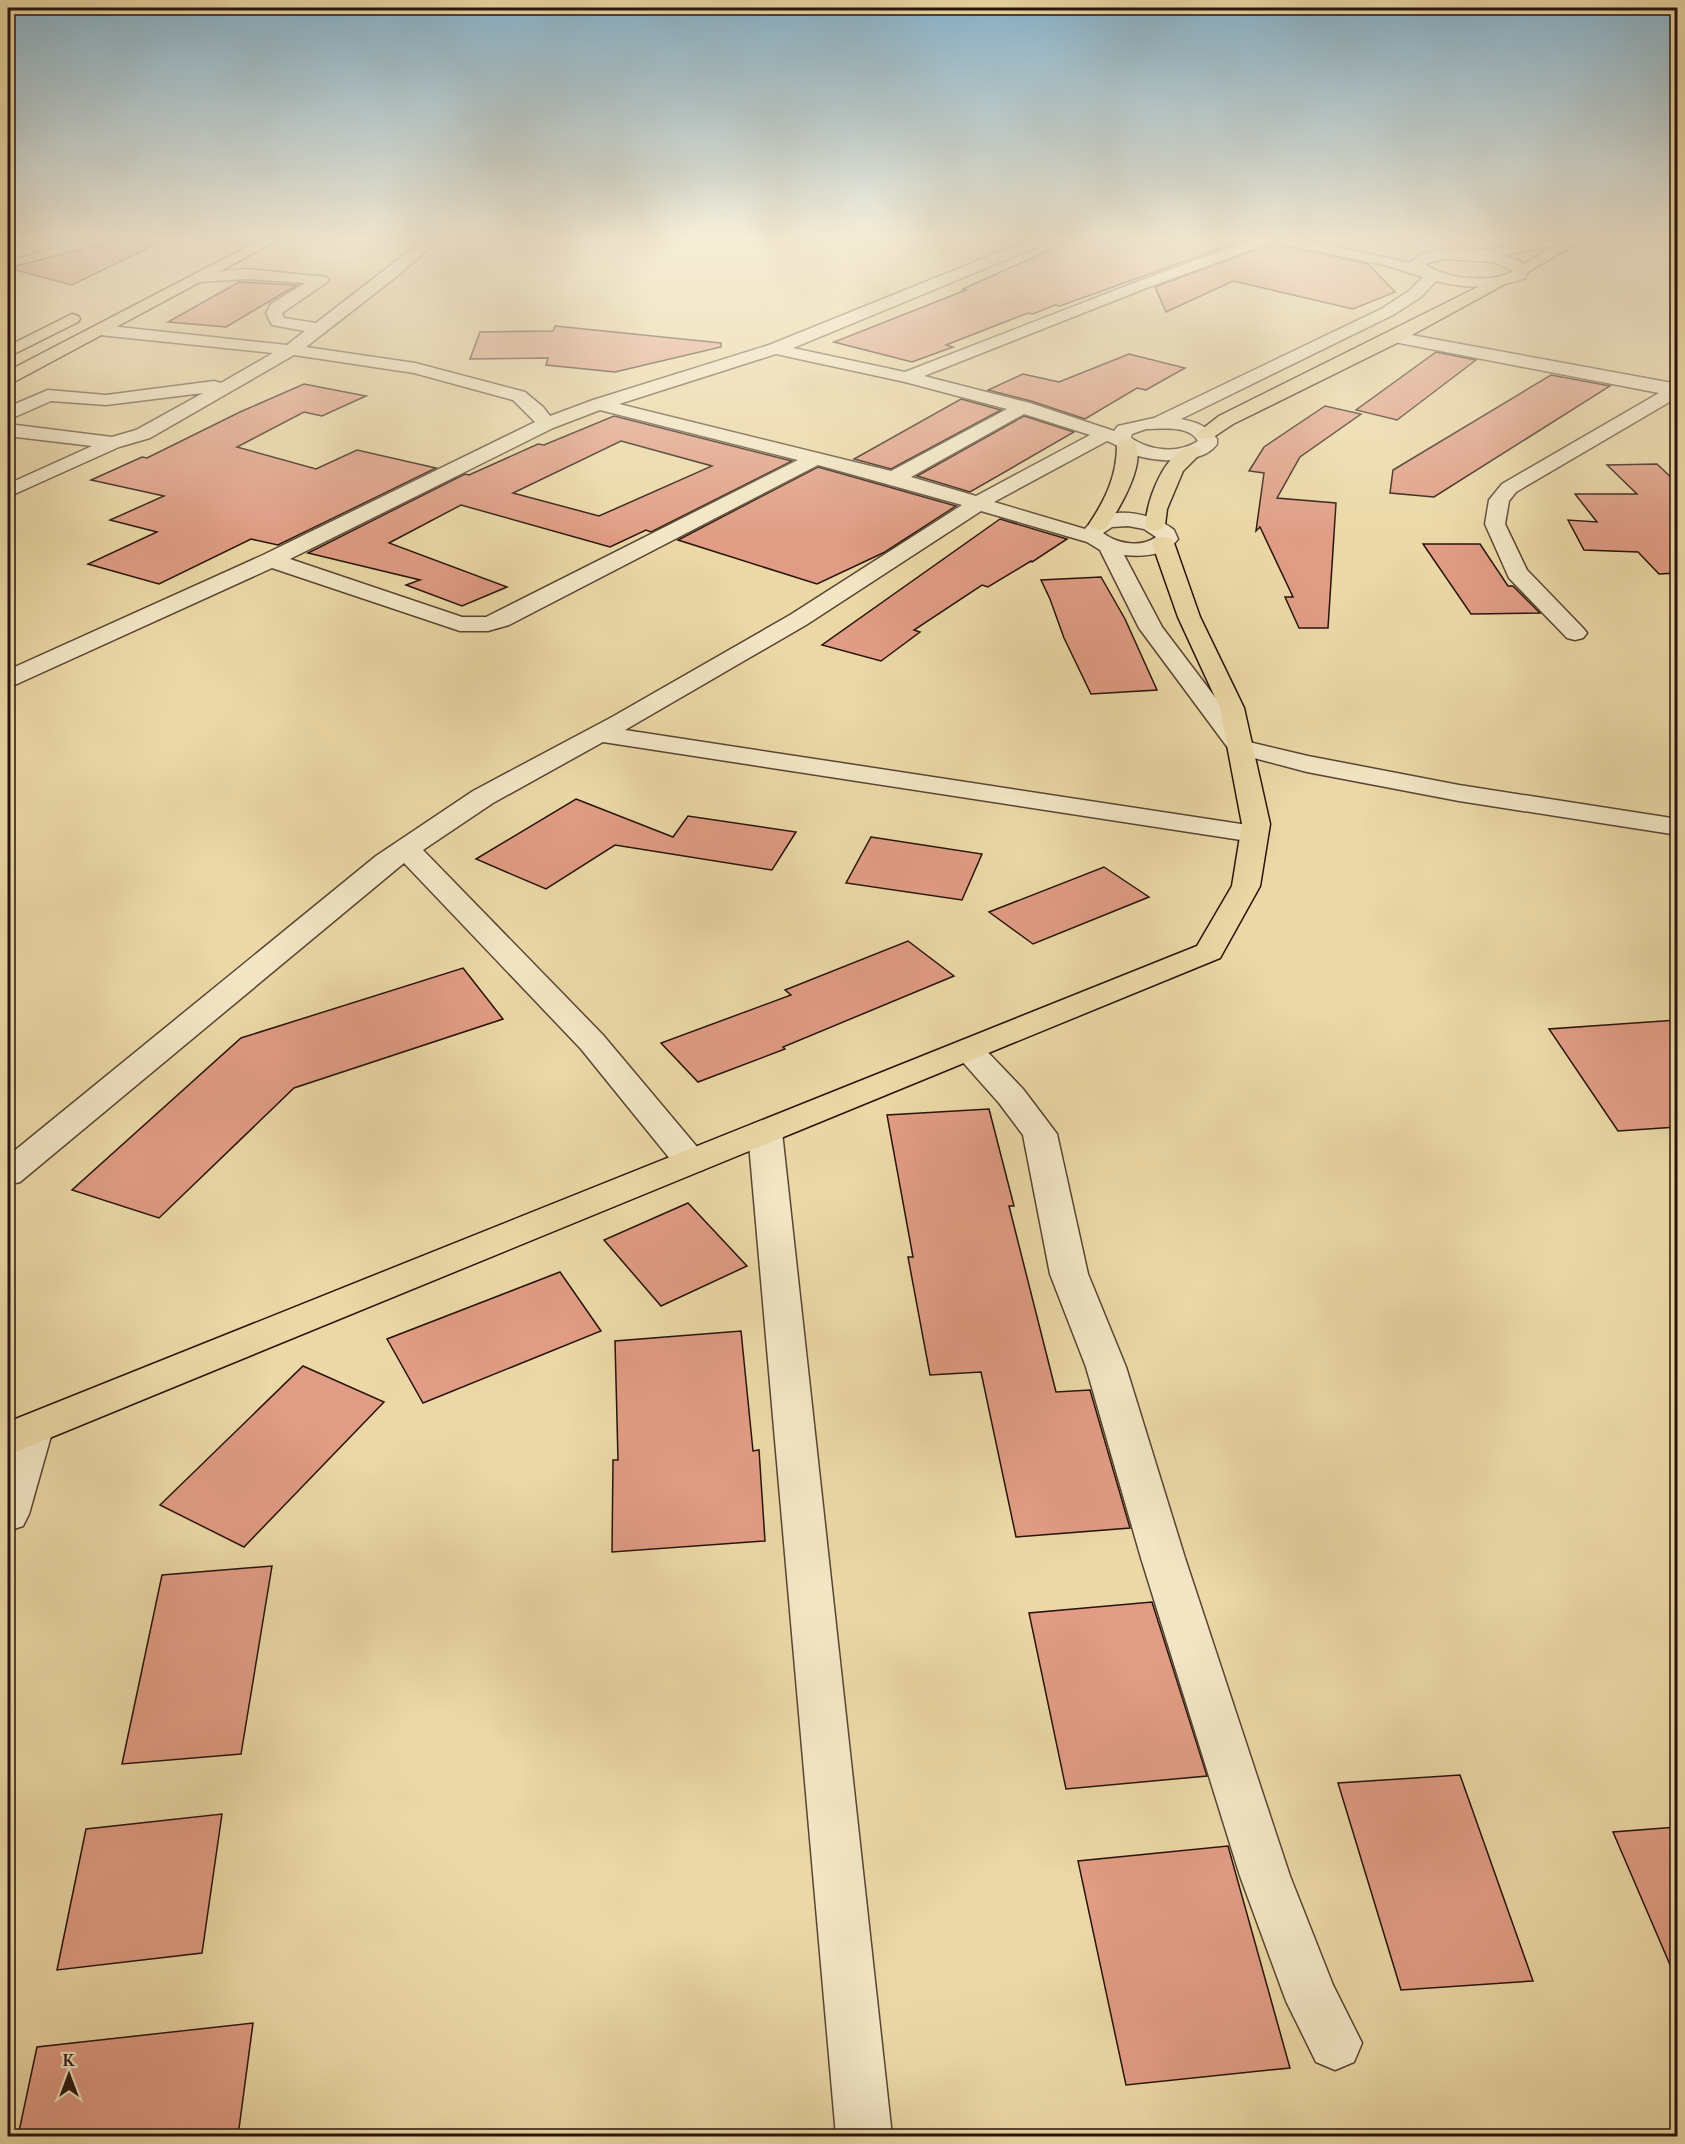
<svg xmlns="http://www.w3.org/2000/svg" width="1685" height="2144" viewBox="0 0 1685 2144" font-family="Cardo,serif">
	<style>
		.building { fill: #e09c84; stroke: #27130b; stroke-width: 1.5; fill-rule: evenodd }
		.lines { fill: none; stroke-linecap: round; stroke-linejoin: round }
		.minor-casing { stroke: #584432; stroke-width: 3 }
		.major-casing { stroke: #27130b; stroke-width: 3 }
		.minor { fill: #f2e6c5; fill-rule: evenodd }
		.major { fill: #ebd8a6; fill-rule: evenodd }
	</style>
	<rect width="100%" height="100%" fill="#ebd8a6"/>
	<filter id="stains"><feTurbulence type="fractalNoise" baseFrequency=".00333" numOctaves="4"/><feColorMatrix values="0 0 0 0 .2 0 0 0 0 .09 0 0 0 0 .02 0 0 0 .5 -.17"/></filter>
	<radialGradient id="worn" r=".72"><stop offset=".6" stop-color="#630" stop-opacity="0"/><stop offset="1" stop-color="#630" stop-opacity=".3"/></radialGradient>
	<g class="building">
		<path d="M117 240H159L160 242 72 285 8 268Z"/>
		<path d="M1072 240H1244L1060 306 1055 305 1033 314 1028 313 946 345 953 347 912 362 834 342 966 290 963 289Z"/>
		<path d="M1273 243 1368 264 1395 292 1353 309 1233 281 1166 312 1155 287Z"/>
		<path d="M239 282 297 285 226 327 168 322Z"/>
		<path d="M555 326 721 343V347L615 372 546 365 548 358 470 359 480 332 553 331Z"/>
		<path d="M1436 352 1476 360 1397 420 1356 410Z"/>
		<path d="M1129 354 1185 368 1146 390 1137 388 1085 419 1031 401 988 390 1023 374 1059 382Z"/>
		<path d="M1551 375 1610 386 1434 497 1390 493 1393 470Z"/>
		<path d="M304 384 366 396 322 416 304 412 237 447 316 469 357 450 436 468 278 545 251 539 159 584 88 564 157 532 110 520 164 496 91 480 142 457 147 458 240 412Z"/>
		<path d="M961 399 1001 410 891 469 854 459Z"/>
		<path d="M1325 406 1361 414 1300 457 1277 498 1336 503 1328 628H1299L1285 597H1293L1260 527 1256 531 1264 473 1249 471 1264 447Z"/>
		<path d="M614 416 792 461 651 532 646 530 610 547 461 505 389 543 507 587 462 606 406 585 420 580 308 553 465 474 469 475 538 444 544 445ZM621 441 712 466 599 516 513 493Z"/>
		<path d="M1024 416 1074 432 970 492 917 476Z"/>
		<path d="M1657 464 1677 483V573L1659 574 1638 552 1584 550 1568 520 1597 522 1575 494H1637L1607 465Z"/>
		<path d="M818 467 956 506 885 552 817 584 678 540Z"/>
		<path d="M1000 519 1067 539 1032 562 1031 561 988 587 982 585 914 630 920 632 881 661 822 645Z"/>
		<path d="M1423 544H1480L1508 586H1513L1540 613 1471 614Z"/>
		<path d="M1101 577 1125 619 1157 690 1091 694 1064 638 1050 599 1041 580Z"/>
		<path d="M576 799 673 837 688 816 796 832 772 870 615 845 546 889 476 859Z"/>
		<path d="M871 837 982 854 962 900 846 883Z"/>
		<path d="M1104 867 1149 897 1033 944 989 912Z"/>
		<path d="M908 941 954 976 783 1047 785 1049 698 1082 661 1043 791 995 785 990Z"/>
		<path d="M463 968 503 1019 294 1088 159 1218 72 1190 241 1038Z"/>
		<path d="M1677 1020V1127L1618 1131 1549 1029Z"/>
		<path d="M989 1109 1014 1206H1009L1056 1392 1090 1390 1130 1528 1016 1537 981 1372 930 1375 908 1257H913L887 1115Z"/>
		<path d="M688 1203 747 1266 661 1306 604 1240Z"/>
		<path d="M560 1272 601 1331 423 1403 387 1339Z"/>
		<path d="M741 1331 753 1451 759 1450 765 1541 612 1552 613 1460H618L615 1341Z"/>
		<path d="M303 1366 384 1402 244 1547 160 1505Z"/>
		<path d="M272 1566 241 1754 122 1764 162 1575Z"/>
		<path d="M1152 1602 1207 1776 1066 1789 1029 1613Z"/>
		<path d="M1460 1775 1533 1981 1401 1990 1338 1783Z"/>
		<path d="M222 1814 202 1953 57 1970 86 1829Z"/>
		<path d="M1677 1827V1981L1613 1832Z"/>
		<path d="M1228 1846 1290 2068 1126 2085 1078 1861Z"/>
		<path d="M253 2023 238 2136H18L37 2047Z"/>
	</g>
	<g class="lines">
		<defs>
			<g id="minor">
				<path d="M45 240H68L66 243 8 260V251Z"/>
				<path d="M423 240H439L396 277 306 347 415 363 525 392 543 407 550 416 593 400 769 345 1029 240H1049L1047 243 793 348 905 372 1139 281 1251 240H1272L1270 243 1149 287 924 376 1030 403 1114 431 1118 426 1154 418 1381 309 1409 291 1423 277 1384 265 1282 244 1275 240H1304L1411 263C1426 243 1461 253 1482 250 1513 246 1538 240 1570 240L1563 244 1503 255 1519 261 1529 270 1525 278C1496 289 1466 289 1436 281L1421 297 1393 315 1181 419C1196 422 1208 426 1217 439V444C1201 466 1154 462 1132 454 1123 450 1116 444 1107 441L994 502 1085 529C1104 503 1152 512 1174 530L1178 539C1166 556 1143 557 1124 555L1162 627 1249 742 1308 756 1459 785 1678 819V835L1459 801 1307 772 1231 752 1139 628 1100 550 1087 542 981 511 806 625 625 730 1254 826 1264 828 1268 834 1264 840 1254 842 603 742 493 803 423 850 603 1035 703 1154 709 1162 703 1170 691 1173 679 1170 581 1049 404 863 20 1182 8 1185V1156L376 856 473 791 612 717 790 615 962 505 818 465 509 625 488 631H460L272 568 17 684 8 686V670L263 555 535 422 513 400 414 373 294 355 150 438 119 447 8 497V484L92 446 16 437 8 438V427L16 425 112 437 136 430 203 393 106 405 51 401 8 420V407L48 390 106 395 214 381 221 383 273 353 100 335 94 333 92 330 94 327 100 325 287 345 305 331 272 325 266 313 271 304 305 283 247 279 199 282 191 277 194 274 247 269 326 277 329 280 326 283 282 313 284 318 316 323ZM1445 259 1493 262 1513 271C1492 284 1446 279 1426 265L1428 263ZM776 354 905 382 1007 409 891 471 619 404ZM600 410 798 460 486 617H462L290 559 553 428ZM1024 414 1090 435 976 496 911 477ZM1146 429C1162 429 1189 425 1198 441 1178 454 1150 451 1131 438L1132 434ZM1128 526 1144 529 1156 537C1141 548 1117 544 1103 533L1112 527Z"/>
				<path d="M1395 332 1678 384V397L1516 492 1509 501 1505 524 1527 570 1583 628 1587 633 1583 638 1575 640 1567 638 1509 578 1485 524 1489 500 1502 484 1659 393 1389 341 1387 337 1389 333Z"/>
				<path d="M968 1040 979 1043 1023 1089 1057 1134 1088 1274 1126 1367 1185 1558 1290 1876 1333 1985 1362 2043 1354 2062 1335 2070 1316 2062 1286 2001 1240 1876 1141 1558 1086 1367 1050 1274 1023 1135 999 1103 952 1050 957 1043Z"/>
				<path d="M765 1121 777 1124 782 1132 892 2136H836L748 1132 753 1124Z"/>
				<path d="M33 1413 47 1418 53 1429 29 1514 23 1526 8 1531V1445L19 1418Z"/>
			</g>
			<g id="major">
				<path d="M260 240H278L14 382 8 383V371Z"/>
				<path d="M1565 240H1583L1526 273 1521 275 1513 270Z"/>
				<path d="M1500 276 1508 281 1505 284 1401 341 1233 424 1212 438H1198L1196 434 1219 416Z"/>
				<path d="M72 314 78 316 80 319 78 322 8 357V346Z"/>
				<path d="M1127 439 1134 441C1148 462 1118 511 1106 528L1099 530 1092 528 1089 524C1106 499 1117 475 1117 445L1120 441Z"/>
				<path d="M1192 446 1199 448 1202 452 1183 471 1167 509 1165 525 1162 529 1155 531 1148 529 1145 525C1148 499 1163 453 1192 446Z"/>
				<path d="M1163 537 1171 538 1174 543 1200 617 1244 708 1270 824 1260 886 1220 958 8 1455V1422L1197 946 1232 886 1242 824 1220 708 1178 617 1152 543 1155 538Z"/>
			</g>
		</defs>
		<use href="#minor" class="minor-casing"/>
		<use href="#major" class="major-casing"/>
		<use href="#minor" class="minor"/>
		<use href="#major" class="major"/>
	</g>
	<linearGradient id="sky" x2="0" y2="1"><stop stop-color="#88b6d1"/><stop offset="0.44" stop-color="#f6edd7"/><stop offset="1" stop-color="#f6edd7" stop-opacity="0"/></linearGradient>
	<rect width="1685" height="540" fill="url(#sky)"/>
	<rect width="1685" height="2144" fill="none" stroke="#ebd8a6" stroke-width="30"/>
	<rect x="9" y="9" width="1667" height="2126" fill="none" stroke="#27130b" stroke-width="3"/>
	<rect x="15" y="15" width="1655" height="2114" fill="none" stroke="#27130b" stroke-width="1.5"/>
	<g transform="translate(69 2075)" stroke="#f2e6c5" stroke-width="4.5" paint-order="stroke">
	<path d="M0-4.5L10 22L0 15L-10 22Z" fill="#27130b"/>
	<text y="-9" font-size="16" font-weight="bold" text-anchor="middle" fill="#27130b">K</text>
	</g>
	<rect width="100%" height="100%" filter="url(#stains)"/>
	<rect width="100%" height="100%" fill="url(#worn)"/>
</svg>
